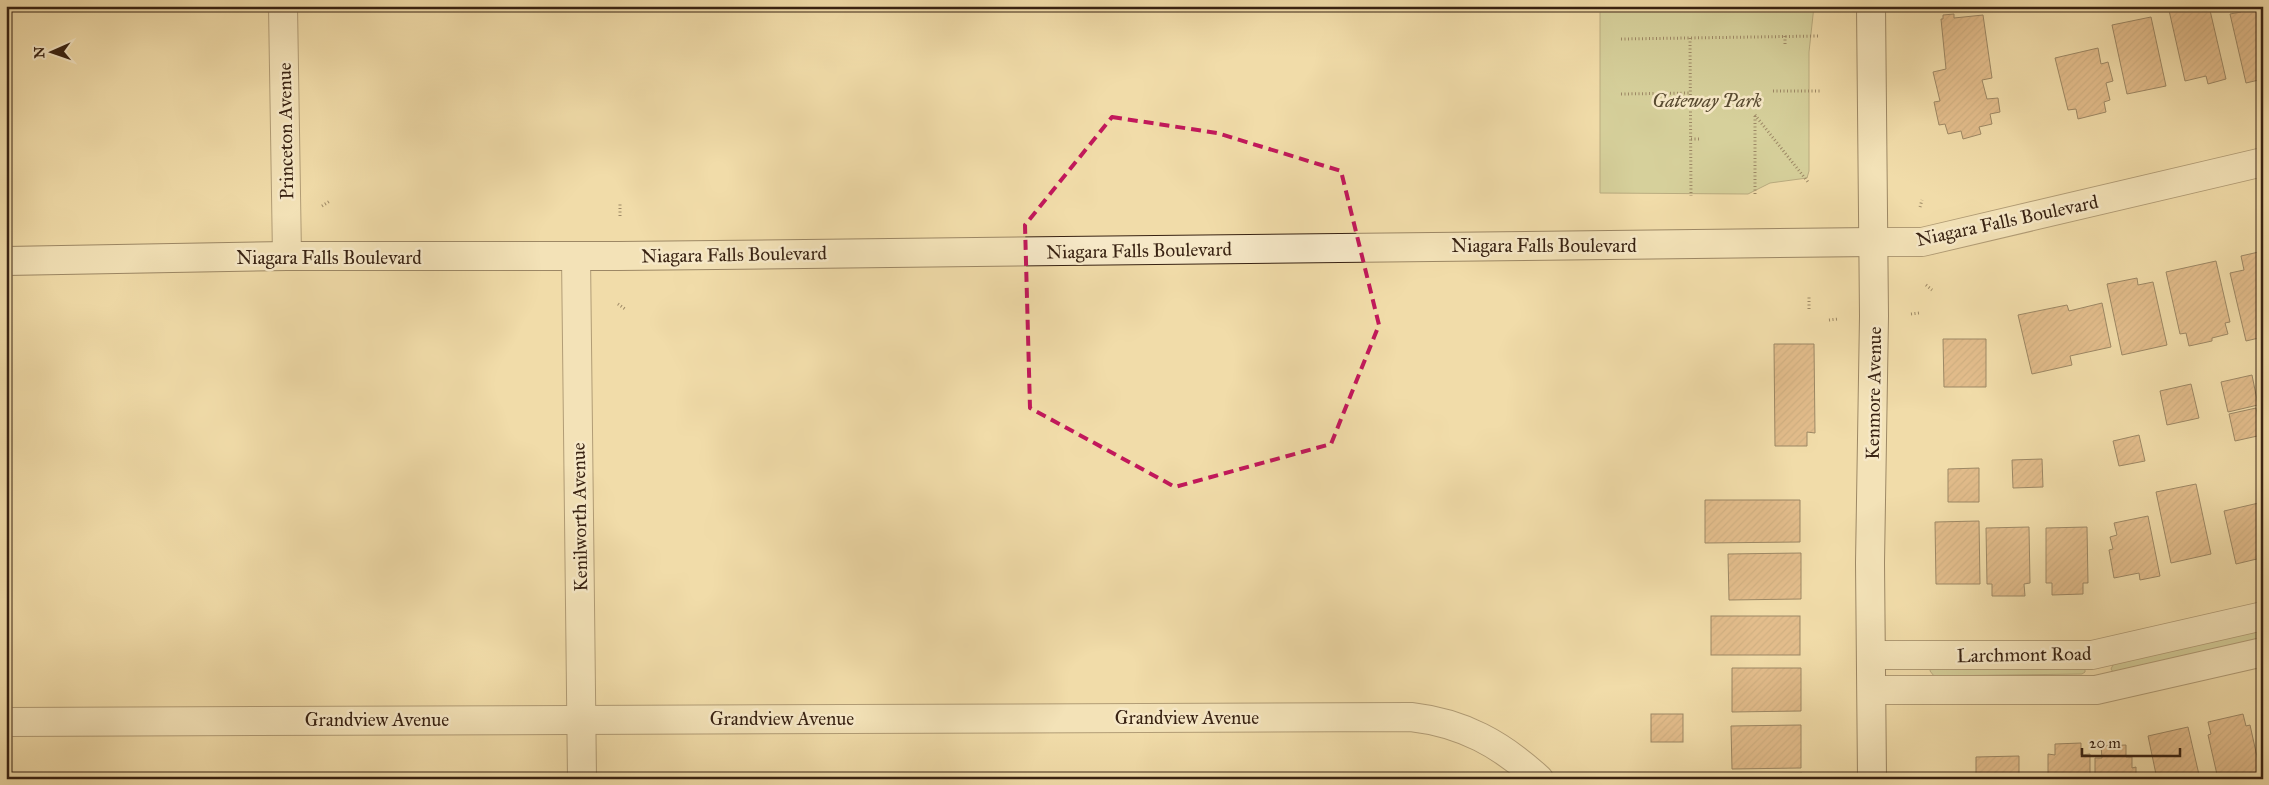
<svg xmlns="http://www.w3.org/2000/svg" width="2269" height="785" viewBox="0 0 2269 785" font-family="'IM FELL Great Primer',serif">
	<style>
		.green { fill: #b7c18a; stroke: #78724e }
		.building { fill: url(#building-hatch); stroke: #382212 }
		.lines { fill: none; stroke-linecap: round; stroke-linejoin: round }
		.minor-casing { stroke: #665038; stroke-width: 30 }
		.secondary-casing { stroke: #382212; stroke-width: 30 }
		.path { stroke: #382212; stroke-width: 3; stroke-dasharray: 1 2.5; stroke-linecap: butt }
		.minor { stroke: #f6e8c7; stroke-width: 28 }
		.secondary { stroke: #f6e8c7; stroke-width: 28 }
		.marked { fill: none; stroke: #c2185b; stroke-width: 4; stroke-dasharray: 10 6; stroke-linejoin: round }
		.labels { text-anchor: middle; stroke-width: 5; stroke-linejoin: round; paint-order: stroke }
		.park-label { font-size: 19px; font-style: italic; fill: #584a30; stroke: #f6e8c7 }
		.street-label { font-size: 19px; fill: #382212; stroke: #f6e8c7 }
	</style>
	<defs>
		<pattern id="building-hatch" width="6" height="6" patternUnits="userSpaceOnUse" patternTransform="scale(1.25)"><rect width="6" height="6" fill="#d39868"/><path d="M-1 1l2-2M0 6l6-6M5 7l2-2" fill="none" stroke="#ac7c54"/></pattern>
	</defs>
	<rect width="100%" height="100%" fill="#f1dca9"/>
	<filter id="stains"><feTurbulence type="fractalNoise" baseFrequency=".004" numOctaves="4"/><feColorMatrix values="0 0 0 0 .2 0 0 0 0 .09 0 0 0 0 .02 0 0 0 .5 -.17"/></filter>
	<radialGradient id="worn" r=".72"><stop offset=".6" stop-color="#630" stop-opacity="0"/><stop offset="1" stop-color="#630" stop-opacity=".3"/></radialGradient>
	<g class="green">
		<path d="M1600 6H1814L1809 52V171L1807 178 1770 183 1748 194 1600 193Z"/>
		<path d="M2263 629V639L2113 672 2111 669 2114 663Z"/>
		<path d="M2085 666V672L2082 674 1934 676 1930 671 1931 667Z"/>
	</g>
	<g class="building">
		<path d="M2168 6H2209L2226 79 2208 84 2206 76 2185 81Z"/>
		<path d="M2239 6 2263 7V79L2246 83 2230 14 2241 12Z"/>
		<path d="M1954 14V18L1983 15 1992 78 1982 80 1987 99 1998 98 2000 112 1990 114 1992 124 1979 127 1981 134 1963 139 1961 131 1948 134 1945 124 1939 125 1934 102 1940 101 1933 72 1946 69 1941 19H1943V15Z"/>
		<path d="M2151 17 2166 86 2127 94 2112 25Z"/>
		<path d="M2098 48 2101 64 2108 62 2113 81 2106 83 2110 100 2104 102 2106 112 2078 119 2076 109 2068 110 2055 58Z"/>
		<path d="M2263 251V337L2246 341 2230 273 2244 270 2241 256Z"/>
		<path d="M2216 261 2230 322 2225 323 2228 334 2212 338V341L2189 346 2186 333 2180 334 2166 272Z"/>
		<path d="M2137 278 2138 285 2153 282 2167 345 2122 355 2107 284Z"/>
		<path d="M2102 303 2111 347 2070 356 2072 365 2032 374 2018 315 2067 305 2069 311Z"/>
		<path d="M1943 339H1986V387H1944Z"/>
		<path d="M1774 344H1814L1815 433 1807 432V446H1775Z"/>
		<path d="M2252 375 2258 405 2228 412 2221 382Z"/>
		<path d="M2191 384 2199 418 2167 425 2160 391Z"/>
		<path d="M2256 408 2262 435 2235 441 2229 414Z"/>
		<path d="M2139 435 2145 461 2119 466 2113 441Z"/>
		<path d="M2042 459 2043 487 2013 488 2012 460Z"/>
		<path d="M1979 468V502H1948V469Z"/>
		<path d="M2196 484 2211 554 2171 563 2156 492Z"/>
		<path d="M1705 500H1800V542L1705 543Z"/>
		<path d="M2263 502V545L2258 546 2261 558 2236 564 2224 511Z"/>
		<path d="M2148 516 2160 576 2140 580 2139 573 2114 578 2109 550 2113 549 2110 537 2117 535 2114 523Z"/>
		<path d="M1979 521 1980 584H1936L1935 522Z"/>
		<path d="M2029 527 2030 583 2024 584 2025 596H1992V584H1987L1986 528Z"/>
		<path d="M2087 527 2088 583H2083V594L2052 595V583H2046V528Z"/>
		<path d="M1801 553V599L1729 600 1728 554Z"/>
		<rect x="1711" y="616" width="89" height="39"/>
		<path d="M1732 668H1801V711L1732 712Z"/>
		<rect x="1651" y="714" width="32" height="28"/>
		<path d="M2243 714 2246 726 2250 725 2262 779H2218L2208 735 2211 734 2208 722Z"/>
		<path d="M1801 725V768L1732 769 1731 726Z"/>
		<path d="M2188 727 2200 779H2157L2148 736Z"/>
		<path d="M2081 743V755L2090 754V779H2048V754L2055 755V744Z"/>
		<path d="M2126 745V757H2132V768L2136 767V779H2095V758H2102L2101 746Z"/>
		<path d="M2019 756V779H1976V757Z"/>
		<path d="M1802 773V779H1711V775Z"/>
	</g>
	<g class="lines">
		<defs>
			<g id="minor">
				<path d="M283 6 287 256"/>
				<path d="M1874 242H1922L2263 162"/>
				<path d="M576 256 582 779"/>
				<path d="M1871 655H2092L2263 616"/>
				<path d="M1872 690H2096L2263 652"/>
				<path d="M6 722 1411 717C1463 723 1501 744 1539 779"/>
			</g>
			<g id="secondary">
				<path d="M1871 6 1874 316 1870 563 1872 779"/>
				<path d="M6 261 287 256H619L1874 242"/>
			</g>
		</defs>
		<use href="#minor" class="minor-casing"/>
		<use href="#secondary" class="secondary-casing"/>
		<g class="path">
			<path d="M1690 38 1691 196"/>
			<path d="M1621 39 1819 36"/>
			<path d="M1785 44V36"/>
			<path d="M1773 91H1820"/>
			<path d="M1621 94 1691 93"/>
			<path d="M1755 115 1808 182"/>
			<path d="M1755 116V196"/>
			<path d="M1691 139H1700"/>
			<path d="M322 206 330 201"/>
			<path d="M1920 207 1922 200"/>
			<path d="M620 216V203"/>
			<path d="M1926 285 1932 290"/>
			<path d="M618 304 625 309"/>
			<path d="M1809 309V295"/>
			<path d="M1911 314 1919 313"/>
			<path d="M1829 320 1838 319"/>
		</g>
		<use href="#minor" class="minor"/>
		<use href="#secondary" class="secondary"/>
	</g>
	<path d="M0 0H2269V785H0ZM1112 117 1217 133 1341 171 1379 325 1331 444 1175 487 1030 408 1025 225Z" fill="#f1dca9" fill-opacity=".55" fill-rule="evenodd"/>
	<path class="marked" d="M1112 117 1217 133 1341 171 1379 325 1331 444 1175 487 1030 408 1025 225Z"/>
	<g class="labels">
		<g class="park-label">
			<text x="1707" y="107">Gateway Park</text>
		</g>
		<g class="street-label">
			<text transform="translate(285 131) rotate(-91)" y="7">Princeton Avenue</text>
			<text transform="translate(2007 220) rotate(-12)" y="7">Niagara Falls Boulevard</text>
			<text x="1544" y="252">Niagara Falls Boulevard</text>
			<text transform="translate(1139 250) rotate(-1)" y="7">Niagara Falls Boulevard</text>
			<text transform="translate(734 254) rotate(-1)" y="7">Niagara Falls Boulevard</text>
			<text x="329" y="264">Niagara Falls Boulevard</text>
			<text transform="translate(1873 393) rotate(-89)" y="7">Kenmore Avenue</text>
			<text transform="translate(579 517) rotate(-91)" y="7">Kenilworth Avenue</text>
			<text transform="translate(2024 654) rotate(-1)" y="7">Larchmont Road</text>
			<text x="1187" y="724">Grandview Avenue</text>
			<text x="782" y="725">Grandview Avenue</text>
			<text x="377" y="726">Grandview Avenue</text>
		</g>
	</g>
	<rect width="2269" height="785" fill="none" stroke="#f1dca9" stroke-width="25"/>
	<rect x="8" y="8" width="2254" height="770" fill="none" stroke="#382212" stroke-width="2.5"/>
	<rect x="12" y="12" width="2244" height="760" fill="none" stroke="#382212"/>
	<g transform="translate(52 52) rotate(268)" stroke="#f6e8c7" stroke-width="4" paint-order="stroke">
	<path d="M0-4L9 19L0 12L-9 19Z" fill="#382212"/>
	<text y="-8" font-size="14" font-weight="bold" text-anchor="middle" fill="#382212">N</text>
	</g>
	<path d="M2082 748v8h98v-8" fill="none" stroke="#382212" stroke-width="2.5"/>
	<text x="2089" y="748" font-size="15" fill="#382212" stroke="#f6e8c7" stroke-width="4" paint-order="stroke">20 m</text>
	<rect width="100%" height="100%" filter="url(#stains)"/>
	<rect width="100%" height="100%" fill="url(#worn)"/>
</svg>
